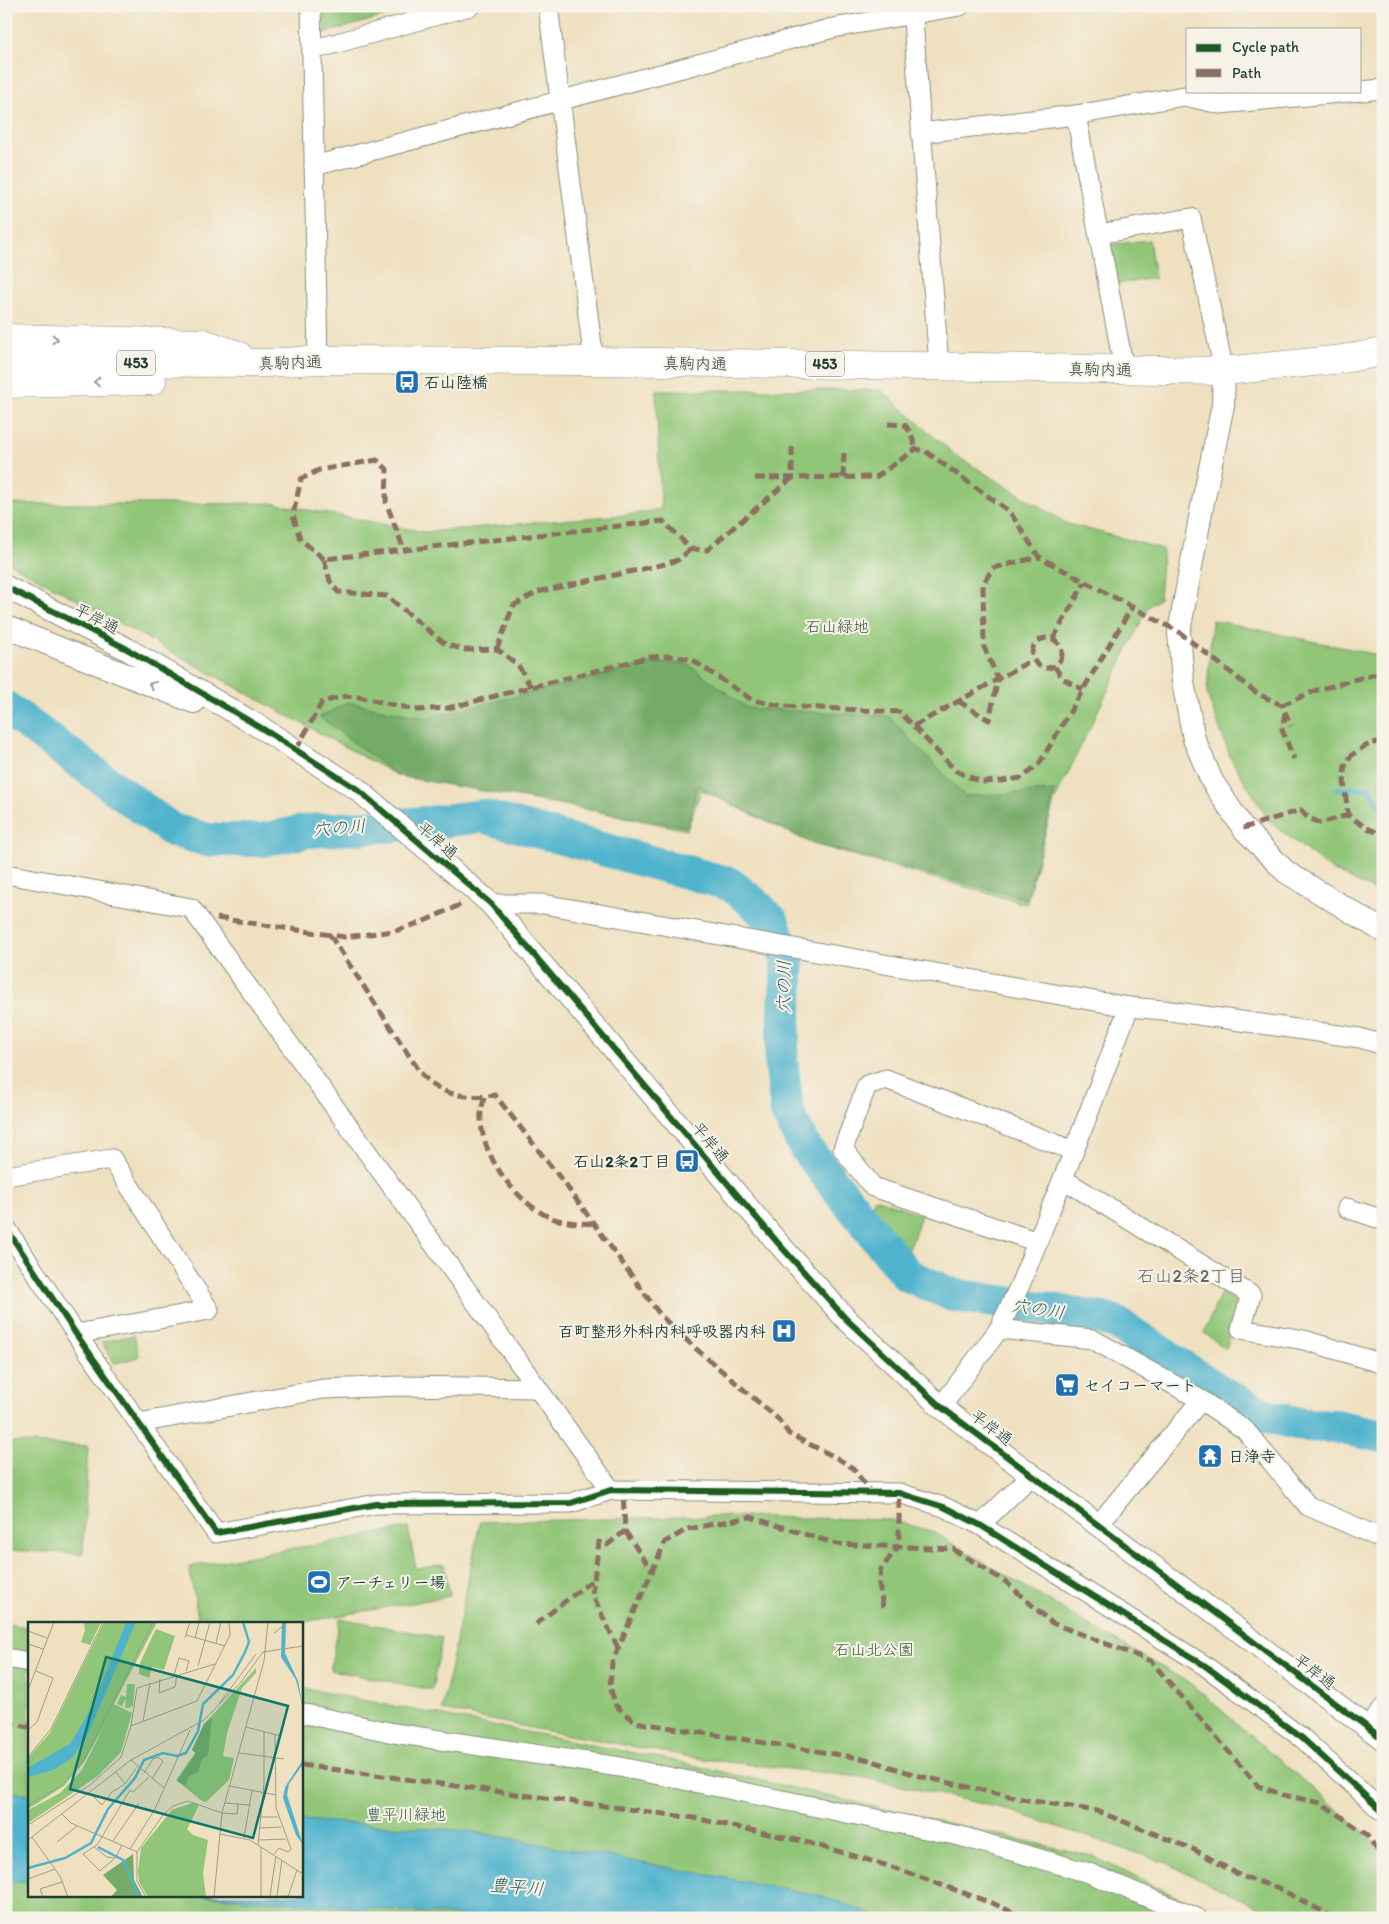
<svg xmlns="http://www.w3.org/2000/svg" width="1389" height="1924" viewBox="0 0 1389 1924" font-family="Itim,'Klee One',sans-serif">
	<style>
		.green { fill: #91c678; stroke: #588256 }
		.forest { fill: #74ab68; stroke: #4a744e }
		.water { fill: #4fb3cd; stroke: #377880 }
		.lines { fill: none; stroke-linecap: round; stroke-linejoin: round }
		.stream { stroke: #4fb3cd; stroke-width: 5.5 }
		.river { stroke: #4fb3cd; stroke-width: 34 }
		.minor-casing { stroke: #878e7a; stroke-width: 21 }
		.tertiary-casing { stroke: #878e7a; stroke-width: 24 }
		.trunk-casing { stroke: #878e7a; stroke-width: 29 }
		.minor { stroke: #fff; stroke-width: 19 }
		.tertiary { stroke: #fff; stroke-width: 22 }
		.trunk { stroke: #fff; stroke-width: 28 }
		.quiet { stroke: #8d6e63; stroke-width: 5; stroke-dasharray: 10 5; stroke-linecap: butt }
		.cycleway-casing { stroke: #f7f3e8; stroke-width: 9 }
		.cycleway { stroke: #1b5e20; stroke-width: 6 }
		.oneway { stroke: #8f9e9a }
		.labels { text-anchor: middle; stroke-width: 4; stroke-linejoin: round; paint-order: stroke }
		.shield { fill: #f7f3e8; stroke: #60746a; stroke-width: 1 }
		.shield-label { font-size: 15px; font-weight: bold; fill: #1f3d34 }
		.street-label { font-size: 16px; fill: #1f3d34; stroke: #f7f3e8 }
		.poi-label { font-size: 16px; font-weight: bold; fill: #1f3d34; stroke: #f7f3e8; text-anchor: start }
		.park-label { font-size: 16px; fill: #365842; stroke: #f7f3e8 }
		.water-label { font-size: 18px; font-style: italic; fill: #2b5a5a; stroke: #f7f3e8 }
		.neighbourhood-label { font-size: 18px; fill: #626467; stroke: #f7f3e8 }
		.inset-river { fill: none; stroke: #4fb3cd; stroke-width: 2.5 }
		.inset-road { fill: none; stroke: #9c9f88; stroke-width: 1 }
		.view { fill: #0f766e; fill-opacity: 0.15; stroke: #0f766e; stroke-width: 2.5 }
		.inset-edge { fill: none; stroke: #1f3d34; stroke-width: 2.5 }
	</style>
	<rect width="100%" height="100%" fill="#f7f3e8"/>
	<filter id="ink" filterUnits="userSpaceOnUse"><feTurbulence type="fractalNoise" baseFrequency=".02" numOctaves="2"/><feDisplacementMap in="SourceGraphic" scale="10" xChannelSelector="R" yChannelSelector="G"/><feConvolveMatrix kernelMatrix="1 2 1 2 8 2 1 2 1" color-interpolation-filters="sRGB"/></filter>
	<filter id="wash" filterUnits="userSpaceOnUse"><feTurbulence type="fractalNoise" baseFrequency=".0096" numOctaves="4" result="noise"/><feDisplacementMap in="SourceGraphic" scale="20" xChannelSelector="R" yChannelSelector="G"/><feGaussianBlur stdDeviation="1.12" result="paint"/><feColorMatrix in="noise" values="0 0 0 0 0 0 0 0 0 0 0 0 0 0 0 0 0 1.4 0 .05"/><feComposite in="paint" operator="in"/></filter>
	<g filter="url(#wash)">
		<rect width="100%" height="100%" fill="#efe0c0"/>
		<g class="green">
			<path d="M322 6H421L325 33Z"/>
			<path d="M1149 240 1155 278 1117 284 1109 245Z"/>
			<path d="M656 390H881L955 455 1068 524 1163 549 1159 599 1148 607 1054 802 1026 904 813 844 701 790 687 830 498 791 398 776 6 561V504H182L272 503 425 532 634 514 661 509Z"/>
			<path d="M1212 620 1383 656V895L1330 869 1270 822 1231 759 1207 694Z"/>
			<path d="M875 1198 921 1215 908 1253 870 1207Z"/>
			<path d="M1221 1292 1233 1300 1237 1310 1226 1349 1204 1333Z"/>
			<path d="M134 1335 139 1357 115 1363 101 1342Z"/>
			<path d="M6 1442 88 1446 83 1554 6 1550Z"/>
			<path d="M725 1516 891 1520 932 1531 1082 1621 1191 1684 1383 1849V1918H1281L1169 1864 1005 1809 861 1777 702 1759 536 1729 442 1710 480 1522Z"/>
			<path d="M408 1528 416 1569 444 1564 450 1596 298 1623H199L189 1567Z"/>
			<path d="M340 1618 442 1638 432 1690 330 1670Z"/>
			<path d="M6 1623 29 1628V1895H301V1688L670 1760 1092 1856 1221 1918H6Z"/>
		</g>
		<path class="forest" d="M653 663 688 664 747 708 888 716 965 796 1055 791 1027 899 813 844 697 786 688 827 398 776 320 717 348 702 426 718Z"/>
		<g class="water">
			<path d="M6 1791 29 1794V1883L6 1881Z"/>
			<path d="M301 1820 470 1831 823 1896 881 1918H493L193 1895H301Z"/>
		</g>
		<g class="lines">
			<path class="stream" d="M1336 789H1371L1373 797 1383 808"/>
			<path class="river" d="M6 708 172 830 208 840H262L308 831 428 823 482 816 730 884 754 903 772 921 787 959V984L781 1059 787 1112 806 1149 907 1275 953 1295 1035 1307 1113 1321 1227 1396 1267 1416 1304 1425 1334 1426 1383 1436"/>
		</g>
	</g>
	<g filter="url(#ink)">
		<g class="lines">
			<defs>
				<g id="minor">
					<path d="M311 6 318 360"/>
					<path d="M548 6 594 361"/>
					<path d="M912 6 939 366"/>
					<path d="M312 50 470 6"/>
					<path d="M1076 115 1124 369"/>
					<path d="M921 133 1076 115 1184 96 1220 104 1383 89"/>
					<path d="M314 166 833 28 960 6"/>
					<path d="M1099 234 1191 218 1224 371"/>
					<path d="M6 874 191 908 611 1490"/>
					<path d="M491 904H543L1129 1007 1163 1010 1360 1038 1383 1045"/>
					<path d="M6 1176 112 1159 209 1310 76 1334"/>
					<path d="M1063 1179 1251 1295 1241 1329 1304 1340 1383 1364"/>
					<path d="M1347 1208 1383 1220"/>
					<path d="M6 1228 76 1334 216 1533 377 1504 571 1503 611 1490 899 1493 944 1507 980 1525 1204 1665 1302 1738 1383 1812"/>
					<path d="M1038 1242 873 1187 843 1149 867 1085 886 1079 1074 1151"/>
					<path d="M999 1329 1092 1339 1201 1400"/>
					<path d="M941 1407 999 1329 1020 1285 1074 1151 1129 1007"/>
					<path d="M139 1423 323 1389 400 1386 536 1388"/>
					<path d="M980 1525 1032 1475"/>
					<path d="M1098 1525 1201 1400 1245 1430 1308 1506 1383 1539"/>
					<path d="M6 1658 29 1662"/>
					<path d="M301 1713 394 1733 620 1767 960 1836 1089 1873 1197 1918"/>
					<path d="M1369 1728 1383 1708"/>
				</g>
				<g id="tertiary">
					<path d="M1224 371 1223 405 1202 507 1179 632 1183 682 1194 739 1212 781 1243 828 1286 872 1383 931"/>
					<path d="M6 587 127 649 263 729 357 789 491 904 778 1243 846 1319 941 1407 1383 1739"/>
					<path d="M6 627 194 702"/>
				</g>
				<g id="trunk">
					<path d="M6 338 203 343 238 355"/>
					<path d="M6 362 266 363 318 360 594 361 1224 371 1343 359 1383 352"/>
					<path d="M6 384 152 381"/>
				</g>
			</defs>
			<use href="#minor" class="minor-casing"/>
			<use href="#tertiary" class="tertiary-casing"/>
			<use href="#trunk" class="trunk-casing"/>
			<use href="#minor" class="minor"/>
			<use href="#tertiary" class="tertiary"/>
			<use href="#trunk" class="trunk"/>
			<g class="quiet">
				<path d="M888 424 905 425 910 432 916 449"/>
				<path d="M755 478 876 477 916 449 925 451 1010 512 1039 557 1179 632 1258 694 1282 705 1291 726"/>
				<path d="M843 478 844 451"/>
				<path d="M324 559 300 539 293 515 301 479 319 470 377 460 387 469 386 502 404 550"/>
				<circle cx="1047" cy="653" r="15"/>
				<path d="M1053 639 1085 582"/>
				<path d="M497 649 513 606 537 592 665 564 678 560 691 549"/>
				<path d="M1055 667 1062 678 1083 690"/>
				<path d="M531 687 518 665 497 649 464 650 445 644 387 596 338 592 330 581 324 559 663 521 691 549 707 550 792 478V447"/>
				<path d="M958 701 989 720 998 679 984 647 983 584 993 568 1039 557"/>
				<path d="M1282 705 1317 690 1372 675H1383"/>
				<path d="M1285 713 1282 730 1294 759"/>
				<path d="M914 726 1032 660"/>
				<path d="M1383 741C1370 742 1348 753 1345 766 1342 779 1347 802 1348 815L1365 827 1383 835"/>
				<path d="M296 750 322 702 345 696 359 697 416 710 448 708 650 657 669 656 691 659 752 700 783 706 900 712 956 771 981 782 1002 781 1021 778 1039 764 1132 607"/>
				<path d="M1243 828 1301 810 1307 817 1320 823 1348 815"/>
				<path d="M217 918 345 937 395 931 422 922 462 904"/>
				<path d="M330 935 420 1072C424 1076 429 1083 434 1086 452 1097 474 1098 495 1095L565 1184 661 1316 694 1347 763 1406 778 1419 789 1434 837 1458 853 1468 872 1494"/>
				<path d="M484 1097C483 1104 480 1112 481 1119 481 1156 518 1205 552 1218 565 1223 580 1223 594 1224"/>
				<path d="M625 1531 652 1571"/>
				<path d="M883 1607 879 1584 881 1569 899 1546V1493"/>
				<path d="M536 1624 594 1579"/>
				<path d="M618 1648 592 1594 599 1542 607 1545 625 1531 623 1490"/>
				<path d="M6 1723 29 1727"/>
				<path d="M301 1765 694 1818 802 1841 889 1866 997 1905 1024 1918"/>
				<path d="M1335 1918 1278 1888 1241 1876 1195 1850 1097 1811 1027 1800 919 1776 866 1759 635 1722 616 1706 610 1687 612 1662 665 1542 688 1529 750 1517 837 1544 953 1549 1006 1582 1052 1623 1151 1661 1258 1786 1283 1795 1321 1803 1366 1834 1383 1858"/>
			</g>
			<defs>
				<g id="cycleway">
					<path d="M6 587 127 649 263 729 357 789 491 904 778 1243 846 1319 941 1407 1383 1739"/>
					<path d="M6 1228 76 1334 216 1533 377 1504 571 1503 611 1490 899 1493 944 1507 980 1525 1204 1665 1302 1738 1383 1812"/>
				</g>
			</defs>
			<use href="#cycleway" class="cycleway-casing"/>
			<use href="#cycleway" class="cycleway"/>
		</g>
		<defs><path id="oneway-chevron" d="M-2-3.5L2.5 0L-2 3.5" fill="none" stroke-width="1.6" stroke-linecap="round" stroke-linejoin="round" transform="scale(1.25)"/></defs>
		<g class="oneway">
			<use href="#oneway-chevron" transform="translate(55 339) rotate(2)"/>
			<use href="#oneway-chevron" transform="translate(97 382) rotate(179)"/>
			<use href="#oneway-chevron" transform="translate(152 685) rotate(-158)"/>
		</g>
	</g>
	<defs>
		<symbol id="bus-square" viewBox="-11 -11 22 22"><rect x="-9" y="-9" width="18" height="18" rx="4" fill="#1f6fb2" stroke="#f7f3e8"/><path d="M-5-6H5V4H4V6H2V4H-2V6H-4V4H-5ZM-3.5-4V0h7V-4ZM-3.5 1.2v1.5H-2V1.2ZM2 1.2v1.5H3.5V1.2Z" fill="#fff"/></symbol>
		<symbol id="hospital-square" viewBox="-11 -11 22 22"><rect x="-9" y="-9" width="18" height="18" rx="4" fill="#1f6fb2" stroke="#f7f3e8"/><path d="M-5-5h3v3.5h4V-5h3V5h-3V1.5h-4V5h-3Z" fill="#fff"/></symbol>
		<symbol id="supermarket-square" viewBox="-11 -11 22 22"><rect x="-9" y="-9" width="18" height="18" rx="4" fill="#1f6fb2" stroke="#f7f3e8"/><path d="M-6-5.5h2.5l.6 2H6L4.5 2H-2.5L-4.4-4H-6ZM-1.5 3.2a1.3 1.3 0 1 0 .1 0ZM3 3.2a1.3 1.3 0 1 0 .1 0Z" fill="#fff"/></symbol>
		<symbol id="temple-square" viewBox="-11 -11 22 22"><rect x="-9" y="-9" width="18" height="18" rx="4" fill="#1f6fb2" stroke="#f7f3e8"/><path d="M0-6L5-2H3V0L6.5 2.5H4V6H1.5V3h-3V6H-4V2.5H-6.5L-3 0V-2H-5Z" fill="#fff"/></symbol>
		<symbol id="stadium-square" viewBox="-11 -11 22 22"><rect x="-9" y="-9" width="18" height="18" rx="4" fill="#1f6fb2" stroke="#f7f3e8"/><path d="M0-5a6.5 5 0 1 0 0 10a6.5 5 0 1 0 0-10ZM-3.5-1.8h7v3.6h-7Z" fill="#fff"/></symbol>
	</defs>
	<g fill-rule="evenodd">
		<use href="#bus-square" x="393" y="368" width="28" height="28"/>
		<use href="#bus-square" x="673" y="1147" width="28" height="28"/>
		<use href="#hospital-square" x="770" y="1317" width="28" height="28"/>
		<use href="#supermarket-square" x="1053" y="1371" width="28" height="28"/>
		<use href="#temple-square" x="1196" y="1442" width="28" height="28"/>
		<use href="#stadium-square" x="305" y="1568" width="28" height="28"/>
	</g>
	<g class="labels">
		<g class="shield">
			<rect x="117" y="350.5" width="38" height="25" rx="4"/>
			<rect x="806" y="351.5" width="38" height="25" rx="4"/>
		</g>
		<g class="shield-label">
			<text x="136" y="368">453</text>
			<text x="825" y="369">453</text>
		</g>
		<g class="street-label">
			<text transform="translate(290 362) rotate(-2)" y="6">真駒内通</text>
			<text transform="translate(695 363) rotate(1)" y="6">真駒内通</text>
			<text transform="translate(1100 369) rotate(1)" y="6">真駒内通</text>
			<text transform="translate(97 618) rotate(27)" y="6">平岸通</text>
			<text transform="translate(438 840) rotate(41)" y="6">平岸通</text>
			<text transform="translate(711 1142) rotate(50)" y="6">平岸通</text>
			<text transform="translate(992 1427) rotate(37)" y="6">平岸通</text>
			<text transform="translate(1315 1671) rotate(37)" y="6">平岸通</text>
		</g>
		<g class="poi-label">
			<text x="424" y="388">石山陸橋</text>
			<text x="670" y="1167" text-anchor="end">石山2条2丁目</text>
			<text x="766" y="1337" text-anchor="end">百町整形外科内科呼吸器内科</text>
			<text x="1084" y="1391">セイコーマート</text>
			<text x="1228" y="1462">日浄寺</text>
			<text x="336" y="1588">アーチェリー場</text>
		</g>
		<g class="park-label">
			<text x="837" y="632">石山緑地</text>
			<text x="874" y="1655">石山北公園</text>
			<text x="406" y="1820">豊平川緑地</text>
		</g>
		<g class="water-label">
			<text transform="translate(339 828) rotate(-5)" y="6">穴の川</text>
			<text transform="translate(784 987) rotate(-90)" y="6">穴の川</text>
			<text transform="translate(1038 1309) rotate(9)" y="6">穴の川</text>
			<text transform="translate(517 1887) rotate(5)" y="6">豊平川</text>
		</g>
		<g class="neighbourhood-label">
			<text x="1191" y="1282">石山2条2丁目</text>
		</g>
	</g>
	<g transform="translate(28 1622)">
		<rect width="275" height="275" fill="#efe0c0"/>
		<path d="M56 0H73L62 23 53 20 57 8ZM76 0H129L86 82 104 91 93 130 70 154 0 201V188L32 171 54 148 76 104 56 140 36 164 0 187V136L22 111ZM128 7 147 14 136 48 124 45 121 56 111 52 112 41ZM228 46V51L214 66 199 111 195 134 206 136 201 158 178 180 174 179 148 158 167 131 164 128 176 102ZM99 62H107L105 84 100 86H97L98 76 94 84 89 82 93 73 98 75ZM164 181 171 183 159 207 165 213 180 218 175 252 178 275H120L111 260 110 249 113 226 144 188Z" fill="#91c678"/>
		<path d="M184 96 180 133 174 137 170 150 160 155 158 164 149 159 168 131 164 128 176 102ZM105 232 106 258 115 275H83L89 268 75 253Z" fill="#74ab68"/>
		<path d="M108 0 59 114 44 136 25 148 0 155V146L43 121 65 83 98 1ZM254 0H258L257 31 270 59 275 86 268 58 253 35ZM275 138V142L261 162 259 173 275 223 268 213 255 176 257 165Z" fill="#4fb3cd"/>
		<path class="inset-river" d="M70 225 95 238 111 275M0 246 37 236 63 221 80 187 107 156 116 138 135 131 149 134 158 131 170 109 175 82 205 53 217 30 221 20 215 0"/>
		<path class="inset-road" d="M0 9 19 16M246 11 260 0M158 13 197 24M157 16 162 0M167 16 171 0M188 21 193 0M0 22 15 27M170 44 182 0M146 53 151 36 161 39 158 49M132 57 131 71 147 65 149 52M0 68 26 0M191 82 228 32M115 99 122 61M103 104 169 79 202 13 201 0M218 105 253 114M0 108 9 100 25 56 8 49M211 131 256 137M0 135 23 107 75 0M103 138 136 166M116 151 125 137 130 135 135 139 124 157M97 162 109 145M202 164 248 173M61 170 74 183 84 170 97 162 88 150M197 181 222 183M0 183 33 164 55 140 124 2M34 192 43 201 109 230M233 195H250M0 203 62 163 93 135 103 104 109 66 187 42M232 206 253 205M192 212 222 218 275 252M4 215 32 254 40 275M216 216 224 168M0 218 103 138 176 98 213 60 235 30 275 24M231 218 258 217M85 219 111 181M29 220 49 204M94 223 88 235 72 249 55 232 69 223 102 168 105 170 121 155M230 223 236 162V110M66 225 79 235 86 236M233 225V275L260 274M102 227 127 187 162 108M246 232 251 226 260 230 263 227 248 186 247 112M0 257 27 247M242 274 248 234M249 274 254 238M15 275 12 267 34 260M118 275 109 259V230L135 193 145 184 160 179 194 191 209 192 210 182M186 275 194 191 236 39 240 0M260 275 269 248"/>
		<path class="view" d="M78 35 260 84 225 216 42 167Z"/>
		<rect width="275" height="275" class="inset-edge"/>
	</g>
	<rect width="1389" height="1924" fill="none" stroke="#f7f3e8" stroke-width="25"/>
	<rect x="1186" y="28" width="175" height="65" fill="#f7f3e8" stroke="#a1aaa0"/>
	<rect x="1196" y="44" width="25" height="8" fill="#1b5e20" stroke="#a1aaa0"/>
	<text x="1232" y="52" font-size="15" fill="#1f3d34">Cycle path</text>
	<rect x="1196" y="69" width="25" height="8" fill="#8d6e63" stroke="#a1aaa0"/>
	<text x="1232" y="78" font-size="15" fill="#1f3d34">Path</text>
</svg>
